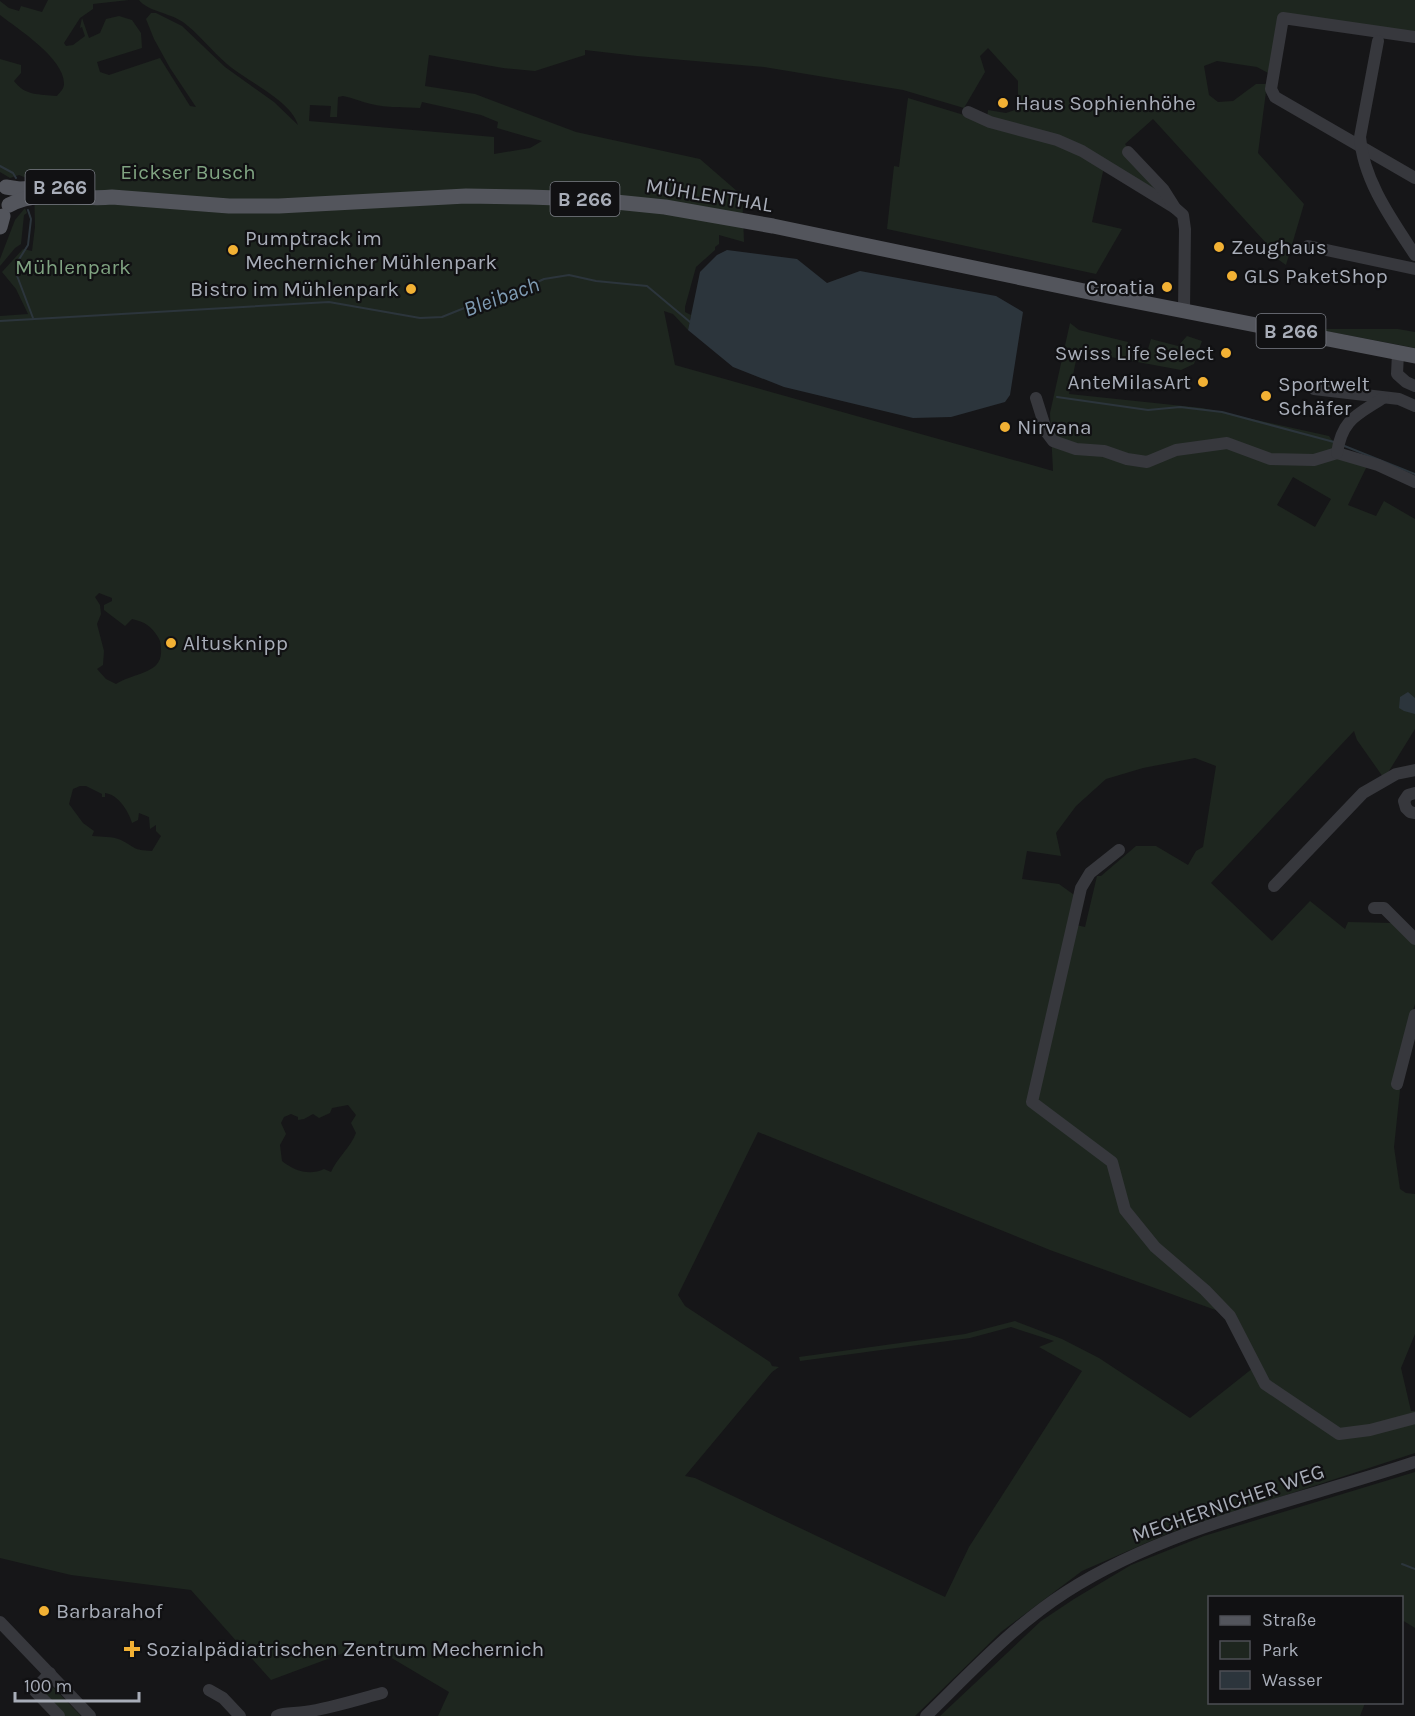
<svg xmlns="http://www.w3.org/2000/svg" width="1415" height="1716" viewBox="0 0 1415 1716" font-family="Karla,sans-serif">
	<style>
		.green { fill: #1e261f; fill-rule: evenodd }
		.water { fill: #2c353c }
		.lines { fill: none; stroke-linecap: round; stroke-linejoin: round }
		.stream { stroke: #2c353c; stroke-width: 2 }
		.minor { stroke: #37383d; stroke-width: 12 }
		.major { stroke: #53555c; stroke-width: 15 }
		.poi-dot { fill: #f2b134; stroke: #111113; stroke-width: 2 }
		.labels { text-anchor: middle; stroke-width: 4.5; stroke-linejoin: round; paint-order: stroke }
		.shield { fill: #111113; stroke: #7b7e86; stroke-width: 1.5 }
		.shield-label { font-size: 20px; font-weight: bold; fill: #a8adb8 }
		.poi-label { font-size: 21px; fill: #a8adb8; stroke: #111113; text-anchor: start }
		.park-label { font-size: 21px; fill: #7fa381; stroke: #111113 }
		.street-label { font-size: 21px; fill: #a8adb8; stroke: #111113 }
		.water-label { font-size: 22px; font-style: italic; fill: #7f9bb3; stroke: #111113 }
	</style>
	<rect width="100%" height="100%" fill="#161618"/>
	<g class="green">
		<path d="M48 0H129L93 4V9L80 18 64 43 66 46 73 45 85 36 82 27 80 28 82 18 89 38 100 33 106 19 119 16 132 20 141 33 142 48 97 62 100 72 109 75 160 58 190 106 196 107 170 68 154 39 146 19 151 13H156L182 26 225 67 274 102 298 125C291 100 246 81 227 64 212 51 199 34 183 22 170 13 147 11 139 0H1415V32L1284 16 1270 74 1257 67 1217 61 1204 66 1209 95 1218 102 1233 101 1256 84H1267L1258 153 1304 204 1286 265 1272 255 1266 243 1153 119 1125 144 1164 196 1094 155 987 118 988 110 1006 113 1018 109V81L988 48 980 56 985 72 964 108 903 90 764 67 637 56 585 50V55L535 71 503 68 429 55 425 86 475 94 576 132 700 159 738 192 742 190 744 242 719 235V244L715 247V250L696 267 685 307V312L691 315 688 330 673 314 664 311 675 365 1053 471 1050 413 1070 323 1079 330 1128 342 1127 346 1148 349 1151 339 1178 346 1187 336 1202 341 1194 364 1181 370 1078 351 1069 394 1202 408 1329 436 1346 460 1367 466 1348 505 1376 516 1384 501 1415 519V729L1389 771 1383 777 1357 740 1354 731 1211 883 1272 941 1310 901 1345 929 1348 922 1393 923 1415 943V1004L1406 1033 1394 1147 1400 1189 1406 1193 1415 1194V1334L1401 1368 1411 1411H1415V1453L1169 1533 1082 1571 1001 1632 915 1716H438L449 1692 368 1644 271 1680 191 1590 71 1575 0 1558V316L28 314 16 289 2 272 23 249 32 251 35 227 34 181 19 175 10 178 0 172V59L21 65V73L14 81C25 96 39 94 57 96 60 92 64 89 64 84 65 59 18 29 0 15V1L9 8 19 11 21 6 42 12ZM343 96C353 98 362 102 371 104 387 108 405 107 420 108L422 102 481 115 498 122 497 128 542 141 530 148 494 154V137L309 121 310 105 331 106 330 117H337L338 97ZM1293 477 1331 499 1315 527 1277 505ZM99 593 112 598V601L104 605V610L125 626 132 619C145 622 151 626 158 637 161 642 161 645 161 650 163 674 132 673 116 684L106 679 97 669 103 665 104 651 97 624 101 614 100 605 95 597ZM1195 758 1216 766 1203 847 1196 851 1188 865 1156 846H1136L1101 876H1097L1085 927 1076 925 1077 897 1059 884 1022 879 1027 851 1061 856 1056 833 1076 806 1106 779 1143 768ZM80 786H86L102 794V797H105V793C118 794 129 812 132 823L138 820 139 813 149 817 150 829 156 825V831L161 836 152 851C132 850 137 848 121 840 112 836 102 837 92 836L94 831 83 823 69 804 73 789ZM348 1105 356 1115 351 1123 356 1133C351 1147 337 1158 331 1172L324 1169C310 1176 294 1171 282 1161L280 1145 286 1134 281 1123 284 1117 291 1114 298 1117V1120L304 1119 313 1114 319 1118 330 1113 332 1108ZM758 1132 1050 1250 1221 1312 1253 1368 1190 1418 1099 1358 1062 1339 1015 1321 965 1334 799 1357 800 1361 970 1338 1011 1327 1054 1341 1039 1347 1082 1371 969 1547 945 1597 695 1478 685 1476 772 1372 779 1367 772 1366 770 1362 685 1306 678 1295Z"/>
		<path d="M908 98 1056 143 1104 167 1092 222 1122 229 1096 274 887 229 894 166 899 167Z"/>
		<path d="M25 208 27 213 24 215 21 244 15 248 0 266V259L15 220Z"/>
		<path d="M1315 329H1398L1415 332V348Z"/>
		<path d="M1415 1472V1628L1402 1620V1598H1210V1702L1365 1703 1360 1716H940L1041 1621 1074 1599 1131 1565 1204 1536Z"/>
		<path d="M45 1684 51 1685 81 1716H63L39 1690Z"/>
	</g>
	<g class="water">
		<path d="M727 250 797 259 827 283 860 271 996 296 1023 312 1010 395 1005 402 951 417 913 418 784 387 733 367 688 330 700 272 717 255Z"/>
		<path d="M1408 692 1415 698V714L1404 711 1399 708 1400 697Z"/>
	</g>
	<g class="lines">
		<g class="stream">
			<path d="M0 166 13 173 16 178"/>
			<path d="M28 210 31 219 28 245 18 261 16 273 33 318"/>
			<path d="M0 321 329 302 420 318 442 317 499 294 522 289 544 279 569 275 596 281 647 286 690 322"/>
			<path d="M1057 397 1148 410 1180 407 1222 412 1334 442"/>
			<path d="M1342 445 1415 474"/>
			<path d="M1402 1564 1415 1569"/>
		</g>
		<g class="minor">
			<path d="M1415 37 1283 18 1271 89 1275 97 1415 178"/>
			<path d="M1378 41 1360 137C1363 180 1392 220 1415 255"/>
			<path d="M968 112 990 122 1057 140 1082 151 1175 208"/>
			<path d="M1128 152 1163 189 1175 208 1183 215 1185 229 1184 310"/>
			<path d="M1308 246 1415 269"/>
			<path d="M1398 353 1397 374 1406 382 1415 386"/>
			<path d="M1314 389 1399 399 1415 406"/>
			<path d="M1036 398 1047 433 1053 441 1076 449 1104 451 1127 459 1147 462 1176 450 1227 443 1270 459 1314 460 1337 453"/>
			<path d="M1337 453 1378 465 1415 482"/>
			<path d="M1337 453C1342 419 1357 415 1383 398"/>
			<path d="M1415 793 1408 795 1404 801 1406 808 1410 812 1415 813"/>
			<path d="M1119 850 1090 873 1081 888 1032 1102 1112 1162 1125 1210 1155 1247 1205 1290 1230 1316 1265 1384 1339 1434 1370 1430 1415 1418"/>
			<path d="M1274 886 1363 793 1396 774 1415 770"/>
			<path d="M1374 908H1384L1415 939"/>
			<path d="M1397 1084 1415 1015"/>
			<path d="M0 1622 90 1716"/>
			<path d="M50 1673 34 1690 59 1716"/>
			<path d="M209 1690 223 1698 240 1716"/>
			<path d="M277 1716C286 1712 295 1714 305 1712 331 1708 356 1700 382 1693"/>
			<path d="M926 1716C970 1673 1013 1626 1066 1592 1170 1525 1299 1501 1415 1462"/>
		</g>
		<g class="major">
			<path d="M6 187 19 189 40 188"/>
			<path d="M9 205C42 188 77 201 112 197L229 206H279L466 196 529 197 586 199 665 207 773 226 1108 296 1415 356"/>
			<path d="M0 227 3 216"/>
		</g>
	</g>
	<g class="poi-dot">
		<circle cx="1003" cy="103" r="6"/>
		<circle cx="1219" cy="247" r="6"/>
		<circle cx="233" cy="250" r="6"/>
		<circle cx="1232" cy="276" r="6"/>
		<circle cx="1167" cy="287" r="6"/>
		<circle cx="411" cy="289" r="6"/>
		<circle cx="1226" cy="353" r="6"/>
		<circle cx="1203" cy="382" r="6"/>
		<circle cx="1266" cy="396" r="6"/>
		<circle cx="1005" cy="427" r="6"/>
		<circle cx="171" cy="643" r="6"/>
		<circle cx="44" cy="1611" r="6"/>
		<path d="M129 1640h6v6h6v6h-6v6h-6v-6h-6v-6h6z"/>
	</g>
	<g class="labels">
		<g class="shield">
			<rect x="25.5" y="170" width="69" height="34" rx="4.5"/>
			<rect x="550.5" y="182" width="69" height="34" rx="4.5"/>
			<rect x="1256.5" y="314" width="69" height="34" rx="4.5"/>
		</g>
		<g class="shield-label">
			<text x="60" y="194">B 266</text>
			<text x="585" y="206">B 266</text>
			<text x="1291" y="338">B 266</text>
		</g>
		<g class="poi-label">
			<text x="1015" y="110">Haus Sophienhöhe</text>
			<text x="245" y="245">Pumptrack im<tspan x="245" dy="24">Mechernicher Mühlenpark</tspan></text>
			<text x="1231" y="254">Zeughaus</text>
			<text x="1244" y="283">GLS PaketShop</text>
			<text x="1155" y="294" text-anchor="end">Croatia</text>
			<text x="399" y="296" text-anchor="end">Bistro im Mühlenpark</text>
			<text x="1214" y="360" text-anchor="end">Swiss Life Select</text>
			<text x="1191" y="389" text-anchor="end">AnteMilasArt</text>
			<text x="1278" y="391">Sportwelt<tspan x="1278" dy="24">Schäfer</tspan></text>
			<text x="1017" y="434">Nirvana</text>
			<text x="183" y="650">Altusknipp</text>
			<text x="56" y="1618">Barbarahof</text>
			<text x="146" y="1656">Sozialpädiatrischen Zentrum Mechernich</text>
		</g>
		<g class="park-label">
			<text x="188" y="179">Eickser Busch</text>
			<text x="73" y="274">Mühlenpark</text>
		</g>
		<g class="street-label">
			<text transform="translate(709 195) rotate(9)" y="7">MÜHLENTHAL</text>
			<text transform="translate(1228 1503) rotate(-19)" y="7">MECHERNICHER WEG</text>
		</g>
		<g class="water-label">
			<text transform="translate(501 296) rotate(-20)" y="8">Bleibach</text>
		</g>
	</g>
	<rect x="1208" y="1596" width="195" height="108" fill="#111113" stroke="#4d4f55" stroke-width="1.5"/>
	<rect x="1220" y="1616" width="30" height="9" fill="#53555c" stroke="#4d4f55" stroke-width="1.5"/>
	<text x="1262" y="1626" font-size="18" fill="#a8adb8">Straße</text>
	<rect x="1220" y="1641" width="30" height="18" fill="#1e261f" stroke="#4d4f55" stroke-width="1.5"/>
	<text x="1262" y="1656" font-size="18" fill="#a8adb8">Park</text>
	<rect x="1220" y="1671" width="30" height="18" fill="#2c353c" stroke="#4d4f55" stroke-width="1.5"/>
	<text x="1262" y="1686" font-size="18" fill="#a8adb8">Wasser</text>
	<path d="M15 1692v9h124v-9" fill="none" stroke="#a8adb8" stroke-width="3"/>
	<text x="24" y="1692" font-size="18" fill="#a8adb8" stroke="#111113" stroke-width="4.5" paint-order="stroke">100 m</text>
</svg>
